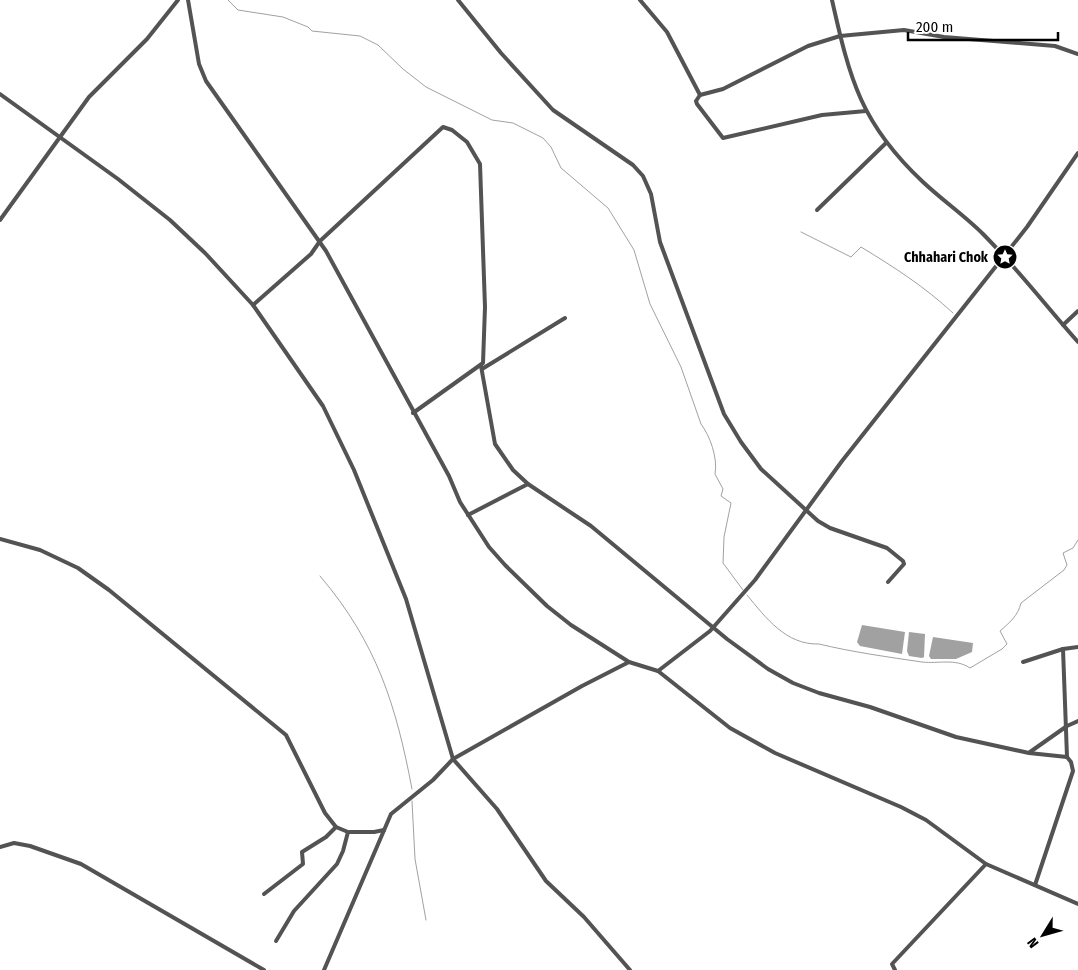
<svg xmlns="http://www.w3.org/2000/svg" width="1078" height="970" viewBox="0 0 1078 970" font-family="'Fira Sans Condensed',sans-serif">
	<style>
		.water { fill: #a1a1a1 }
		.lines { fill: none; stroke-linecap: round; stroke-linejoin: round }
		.stream { stroke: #a1a1a1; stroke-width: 1 }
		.street { stroke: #535353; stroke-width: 4 }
		.labels { text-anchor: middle; stroke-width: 4.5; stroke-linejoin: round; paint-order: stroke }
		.poi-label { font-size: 14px; font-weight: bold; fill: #000; stroke: #fff; text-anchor: end }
	</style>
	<rect width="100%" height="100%" fill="#fff"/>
	<g class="water">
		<path d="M862 625 905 632 902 654 860 646 857 642Z"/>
		<path d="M909 632 925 634 924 657 922 658 909 656 907 651Z"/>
		<path d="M933 637 973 643 972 652 956 659H931L929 656Z"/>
	</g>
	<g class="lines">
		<g class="stream">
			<path d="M228 0 238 10 283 17 308 27 312 31 360 36 378 45 403 69 426 87 492 120 513 123 543 138 551 147 561 168 608 208 634 250 650 304 681 367 701 424C710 436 718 458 715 474L723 489 721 496 731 503 724 537 723 563 743 590"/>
			<path d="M801 232 851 257 861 247C894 267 925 287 953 313"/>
			<path d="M320 576C377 643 396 705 412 789"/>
			<path d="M747 595C766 618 786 645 819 644 852 652 888 657 922 662 939 664 955 658 970 668L1002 649 1007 644 1000 631C1009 623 1018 616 1021 603L1064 570 1067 565 1063 553 1073 548 1078 540"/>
			<path d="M412 801 415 859 426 920"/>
		</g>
		<g class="street">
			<path d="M188 0 199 64 206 81 326 251 449 476 460 502 489 547 505 565 547 606 571 625 629 662"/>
			<path d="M458 0 501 53 553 110 633 165 643 176 651 194 660 242 724 414 741 442 761 469 818 521 830 528 887 548 903 561 904 564 888 582"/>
			<path d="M640 0 667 32 700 95 723 89 808 46 840 36 904 30 944 37 1055 46 1078 54"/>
			<path d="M832 0C850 80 861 124 923 182 942 200 964 215 983 234 1017 268 1046 306 1078 342"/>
			<path d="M0 94 118 179 170 220 205 253 253 305 323 406 354 470 406 599 453 759 497 809 546 881 584 917 630 970"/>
			<path d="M700 95 696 101 697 104 723 138 822 115 866 111"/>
			<path d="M817 210 886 143"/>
			<path d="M0 220 89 97 147 39 178 0"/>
			<path d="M253 305 311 254 320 241 443 127 452 130 467 142 480 164 485 307 483 363 413 413"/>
			<path d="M1063 325 1078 311"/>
			<path d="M481 366 495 444 513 470 528 484 591 526 727 639 768 669 793 683 819 693 870 707 956 737 1029 753 1067 757"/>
			<path d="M482 369 565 318"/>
			<path d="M468 515 528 484"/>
			<path d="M0 539 40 550 78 568 109 590 286 735 325 813 336 827 348 832H374L384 830"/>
			<path d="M1023 662 1063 649 1078 647"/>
			<path d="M658 671 730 728 775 753 901 807 926 820 986 864 1078 904"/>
			<path d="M1030 752 1067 726 1078 721"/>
			<path d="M0 847 14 843 30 846 81 864 264 970"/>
			<path d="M1035 885 1073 771 1071 762 1067 757 1063 649"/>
			<path d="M264 894 303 864 302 852 326 837 336 827"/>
			<path d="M276 941 294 911 337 864 343 851 348 832"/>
			<path d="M324 970 391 814 433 780 453 759 582 686 629 662 658 671 710 631 755 580 842 461 1027 227 1078 153"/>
			<path d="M895 970 892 964 986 864"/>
		</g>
	</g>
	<defs>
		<symbol id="sight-disc" viewBox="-11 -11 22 22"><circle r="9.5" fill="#000" stroke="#fff"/><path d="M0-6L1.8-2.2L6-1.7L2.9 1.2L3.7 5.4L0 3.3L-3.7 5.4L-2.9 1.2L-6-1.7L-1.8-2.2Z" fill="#fff"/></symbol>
	</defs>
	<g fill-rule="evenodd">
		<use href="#sight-disc" x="991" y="243" width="28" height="28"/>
	</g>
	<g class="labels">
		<g class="poi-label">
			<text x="988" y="262">Chhahari Chok</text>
		</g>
	</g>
	<g transform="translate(1043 935) rotate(233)" stroke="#ffffff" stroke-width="4" paint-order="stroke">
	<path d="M0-4L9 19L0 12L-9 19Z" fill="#000000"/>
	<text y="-8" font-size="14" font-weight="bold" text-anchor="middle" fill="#000000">N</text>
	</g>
	<path d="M908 32v8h150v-8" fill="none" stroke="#000000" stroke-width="2.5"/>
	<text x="916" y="32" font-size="15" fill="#000000" stroke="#ffffff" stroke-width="4" paint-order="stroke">200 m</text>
</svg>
